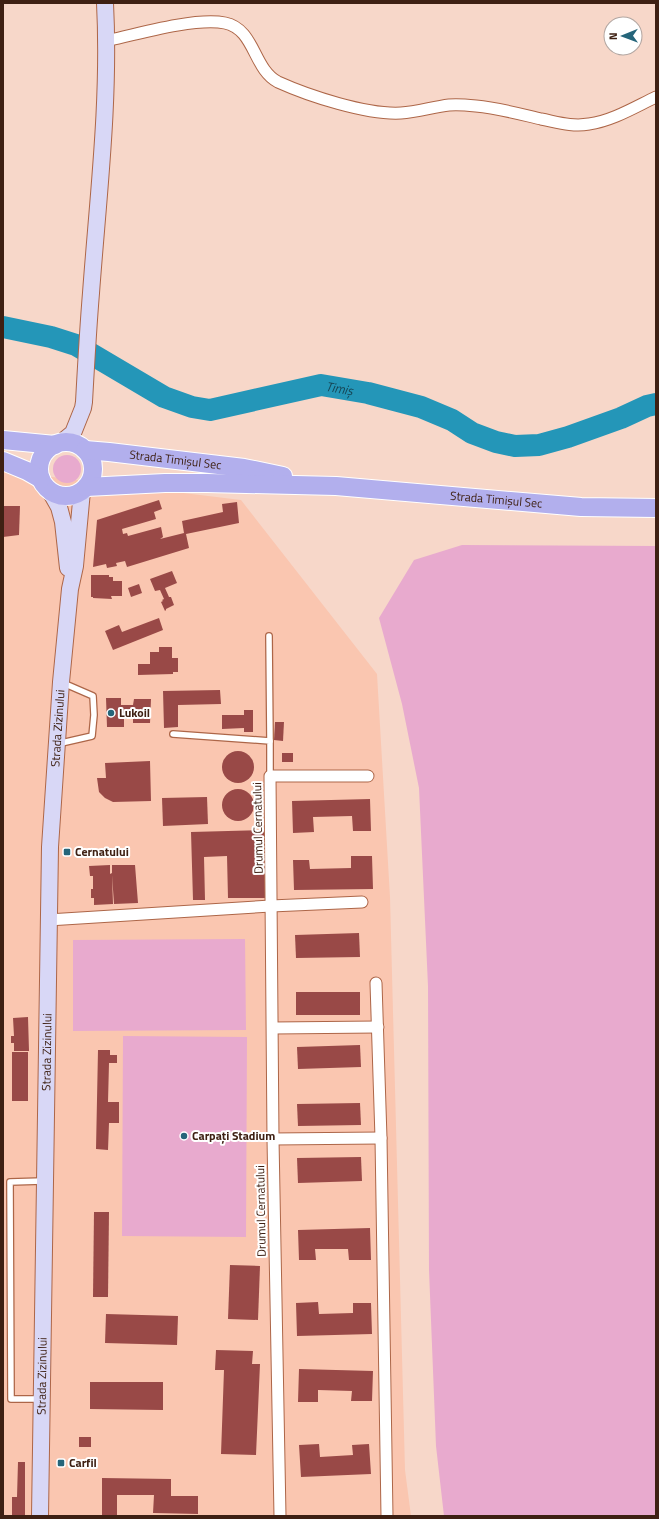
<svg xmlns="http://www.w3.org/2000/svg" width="659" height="1519" viewBox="0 0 659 1519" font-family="'Titillium Web',sans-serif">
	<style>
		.built { fill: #fac6b0 }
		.green { fill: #e8aace }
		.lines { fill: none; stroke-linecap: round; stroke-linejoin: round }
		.river { stroke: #2496b8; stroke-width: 22 }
		.building { fill: #994947 }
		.lane-casing { stroke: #ad6648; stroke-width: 8 }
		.street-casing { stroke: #ad6648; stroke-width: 13 }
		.secondary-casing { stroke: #ad6648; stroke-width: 18 }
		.primary-casing { stroke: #fff; stroke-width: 20 }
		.lane { stroke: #fff; stroke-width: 5.5 }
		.street { stroke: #fff; stroke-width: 11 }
		.secondary { stroke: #d8d7f6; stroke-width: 16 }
		.primary { stroke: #b2afed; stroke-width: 18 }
		.poi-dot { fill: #25657a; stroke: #fff; stroke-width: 1.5 }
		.labels { text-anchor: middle; stroke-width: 4; stroke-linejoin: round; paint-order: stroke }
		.street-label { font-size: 12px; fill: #3e2013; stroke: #fff }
		.poi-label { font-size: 12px; font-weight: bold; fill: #3e2013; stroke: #fff; text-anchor: start }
		.water-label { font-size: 13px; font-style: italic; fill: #164453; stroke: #fff }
	</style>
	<rect width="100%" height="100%" fill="#f7d7c9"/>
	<path class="built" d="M3 471 241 500 377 674 390 897 405 1470 411 1516H3Z"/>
	<g class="green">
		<circle cx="67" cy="469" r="14"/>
		<path d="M462 545 656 546V1516H444L436 1446 429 1270 428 986 419 788 402 704 379 618 414 560Z"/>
		<path d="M245 939 246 1030 73 1031V940Z"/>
		<path d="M123 1036 247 1037 246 1237 122 1236Z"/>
	</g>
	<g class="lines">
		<path class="river" id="s1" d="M3 327 51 337 76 345 164 397 192 407 210 410 321 385 368 393 421 407 452 420 472 433 496 442 515 446 539 445 568 437 621 418 647 406 656 404"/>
	</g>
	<g class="building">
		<path d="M159 500 162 509 154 512 156 519 122 529 123 534 127 533 128 536 161 527 163 537 160 539 184 533 182 521 223 512 222 504 237 502 239 523 186 534 189 548 127 567 125 561 116 563 117 566 107 568 106 564 93 567 97 520Z"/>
		<path d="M3 506H20L19 535 3 537Z"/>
		<path d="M172 571 177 583 165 588 169 597H171L174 605 166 609V610L165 611 161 602 163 601 162 600 164 599 160 590 155 591 150 579Z"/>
		<path d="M91 575H109V577H113V581H122V596H111L112 599 93 598V597H91Z"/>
		<path d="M139 584 142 593 131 597 128 588Z"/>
		<path d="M159 618 163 630 113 650 105 631 119 625 122 632Z"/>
		<path d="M159 647H172V658H178V672H173V674L138 675V664H150V652H159Z"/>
		<path d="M220 690 221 704 178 705V727L164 728 163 691Z"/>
		<path d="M106 698H121V705H133L134 699H151L150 723H133V719H124V727H107Z"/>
		<path d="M244 710H253V732H244V728L222 729V715H244Z"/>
		<path d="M275 722H284L283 741 274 740Z"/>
		<circle cx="238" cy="767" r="16"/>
		<rect x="282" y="753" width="11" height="9"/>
		<path d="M150 761 151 801 113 802 105 798 99 792 97 778H106L105 763Z"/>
		<circle cx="238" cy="805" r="16"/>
		<path d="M207 797 208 824 163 826 162 798Z"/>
		<path d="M370 799 371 831H353L352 816 313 817 314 832 293 833 292 801Z"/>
		<path d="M264 830 265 898H228L227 856 204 857 205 900H193L191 832Z"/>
		<path d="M351 856H372L373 889 294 890 293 860H309L310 869 351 868Z"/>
		<path d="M110 865V874L112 873V865H135L138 903 114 904 112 875 113 904 94 905V898H91V889H93V876H90L89 866Z"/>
		<path d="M359 933 360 957 296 958 295 935Z"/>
		<rect x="296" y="992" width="64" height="23"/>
		<path d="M28 1017 29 1051H14V1043H11V1036H14L13 1018Z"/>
		<path d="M360 1045 361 1067 298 1069 297 1047Z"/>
		<path d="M98 1050H110V1055H117V1063H109L108 1102H119V1123H109L108 1150 96 1149Z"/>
		<rect x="12" y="1052" width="16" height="49"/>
		<path d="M360 1103 361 1125 298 1126 297 1104Z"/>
		<path d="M361 1157 362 1181 298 1183 297 1158Z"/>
		<path d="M94 1212H109L108 1297H93Z"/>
		<path d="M370 1228 371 1260H349L348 1249H315L316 1260H299L298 1230Z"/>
		<path d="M230 1265 260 1266 258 1320 228 1319Z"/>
		<path d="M318 1302 319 1314 353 1313V1303H371L372 1334 297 1336 296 1303Z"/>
		<path d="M106 1314 178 1316 177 1345 105 1343Z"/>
		<path d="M216 1350 253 1351 252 1364H260L256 1455 221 1454 224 1370H215Z"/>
		<path d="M299 1369 373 1371 372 1401H351L352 1391 318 1390V1402H298Z"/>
		<path d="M90 1382H163V1410L90 1409Z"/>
		<rect x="79" y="1437" width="12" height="10"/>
		<path d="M319 1444 320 1457 353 1455 352 1445 369 1444 371 1474 301 1477 299 1445Z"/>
		<path d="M18 1462H25V1516H12V1497H17Z"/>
		<path d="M102 1478 171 1479V1496H198V1514L153 1513 154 1495H117V1516H102Z"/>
	</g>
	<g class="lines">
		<defs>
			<g id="lane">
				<path d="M269 636 270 741"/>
				<path d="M173 734 270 741V776"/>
				<path d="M57 744 92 736 94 715 93 696 63 683"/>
				<path d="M41 1399H11L10 1182 43 1181"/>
			</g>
			<g id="street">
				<path d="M106 41C137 34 196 17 225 23 255 29 253 69 278 82 309 96 367 115 401 113 417 112 433 107 449 105 457 104 467 105 476 106 498 108 520 114 541 119 557 122 572 127 589 124 612 121 635 107 656 97"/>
				<path d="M48 920 271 906 362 902"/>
				<path d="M376 983 381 1138 387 1516"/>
				<path d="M273 1028 378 1027"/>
				<path d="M273 1139 381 1138"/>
				<path d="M280 1516 273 1139 270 776H368"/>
			</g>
			<g id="secondary">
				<path d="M62 442 73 433 83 408 84 402C86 366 88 329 91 293 98 197 110 100 105 3"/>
				<path d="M50 491 59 507 63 522 68 568"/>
				<path id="s2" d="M40 1516 50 847 61 682 70 589 75 566 82 491"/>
			</g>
			<g id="primary">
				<path d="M3 440 55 445"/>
				<circle cx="66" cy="469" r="27"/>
				<path id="s3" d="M85 450 109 452 244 468 283 476"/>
				<path d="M3 461 27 471 41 479"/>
				<path id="s4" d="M86 487 165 483H207L336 486 581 507 656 508"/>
			</g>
		</defs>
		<use href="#lane" class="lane-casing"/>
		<use href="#street" class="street-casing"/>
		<use href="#secondary" class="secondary-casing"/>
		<use href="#primary" class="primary-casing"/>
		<use href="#lane" class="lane"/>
		<use href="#street" class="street"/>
		<use href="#secondary" class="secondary"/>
		<use href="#primary" class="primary"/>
	</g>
	<g class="poi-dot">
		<circle cx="111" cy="713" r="4"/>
		<rect x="63" y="848" width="8" height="8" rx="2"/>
		<circle cx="184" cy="1136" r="4"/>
		<rect x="57" y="1459" width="8" height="8" rx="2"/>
	</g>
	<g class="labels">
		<g class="street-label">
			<text dy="4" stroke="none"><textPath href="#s3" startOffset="91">Strada Timișul Sec</textPath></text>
			<text dy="4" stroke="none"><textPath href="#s4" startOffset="411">Strada Timișul Sec</textPath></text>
			<text dy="4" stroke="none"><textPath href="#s2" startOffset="788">Strada Zizinului</textPath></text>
			<text transform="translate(258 828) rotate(-91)" y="4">Drumul Cernatului</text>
			<text dy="4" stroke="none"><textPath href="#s2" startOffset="464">Strada Zizinului</textPath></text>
			<text transform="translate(261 1211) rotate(-91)" y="4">Drumul Cernatului</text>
			<text dy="4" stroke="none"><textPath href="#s2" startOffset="140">Strada Zizinului</textPath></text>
		</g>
		<g class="poi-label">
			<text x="119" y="717">Lukoil</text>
			<text x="75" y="856">Cernatului</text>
			<text x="192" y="1140">Carpați Stadium</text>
			<text x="69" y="1467">Carfil</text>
		</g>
		<g class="water-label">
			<text dy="5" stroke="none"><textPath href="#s1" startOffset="358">Timiș</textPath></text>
		</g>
	</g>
	<rect width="659" height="1519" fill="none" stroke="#3e2013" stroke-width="8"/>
	<g transform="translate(623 36) rotate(269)"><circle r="19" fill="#ffffff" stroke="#b2a6a1"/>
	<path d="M0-3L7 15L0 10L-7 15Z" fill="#25657a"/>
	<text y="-6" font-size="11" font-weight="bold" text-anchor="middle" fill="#3e2013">N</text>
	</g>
</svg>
